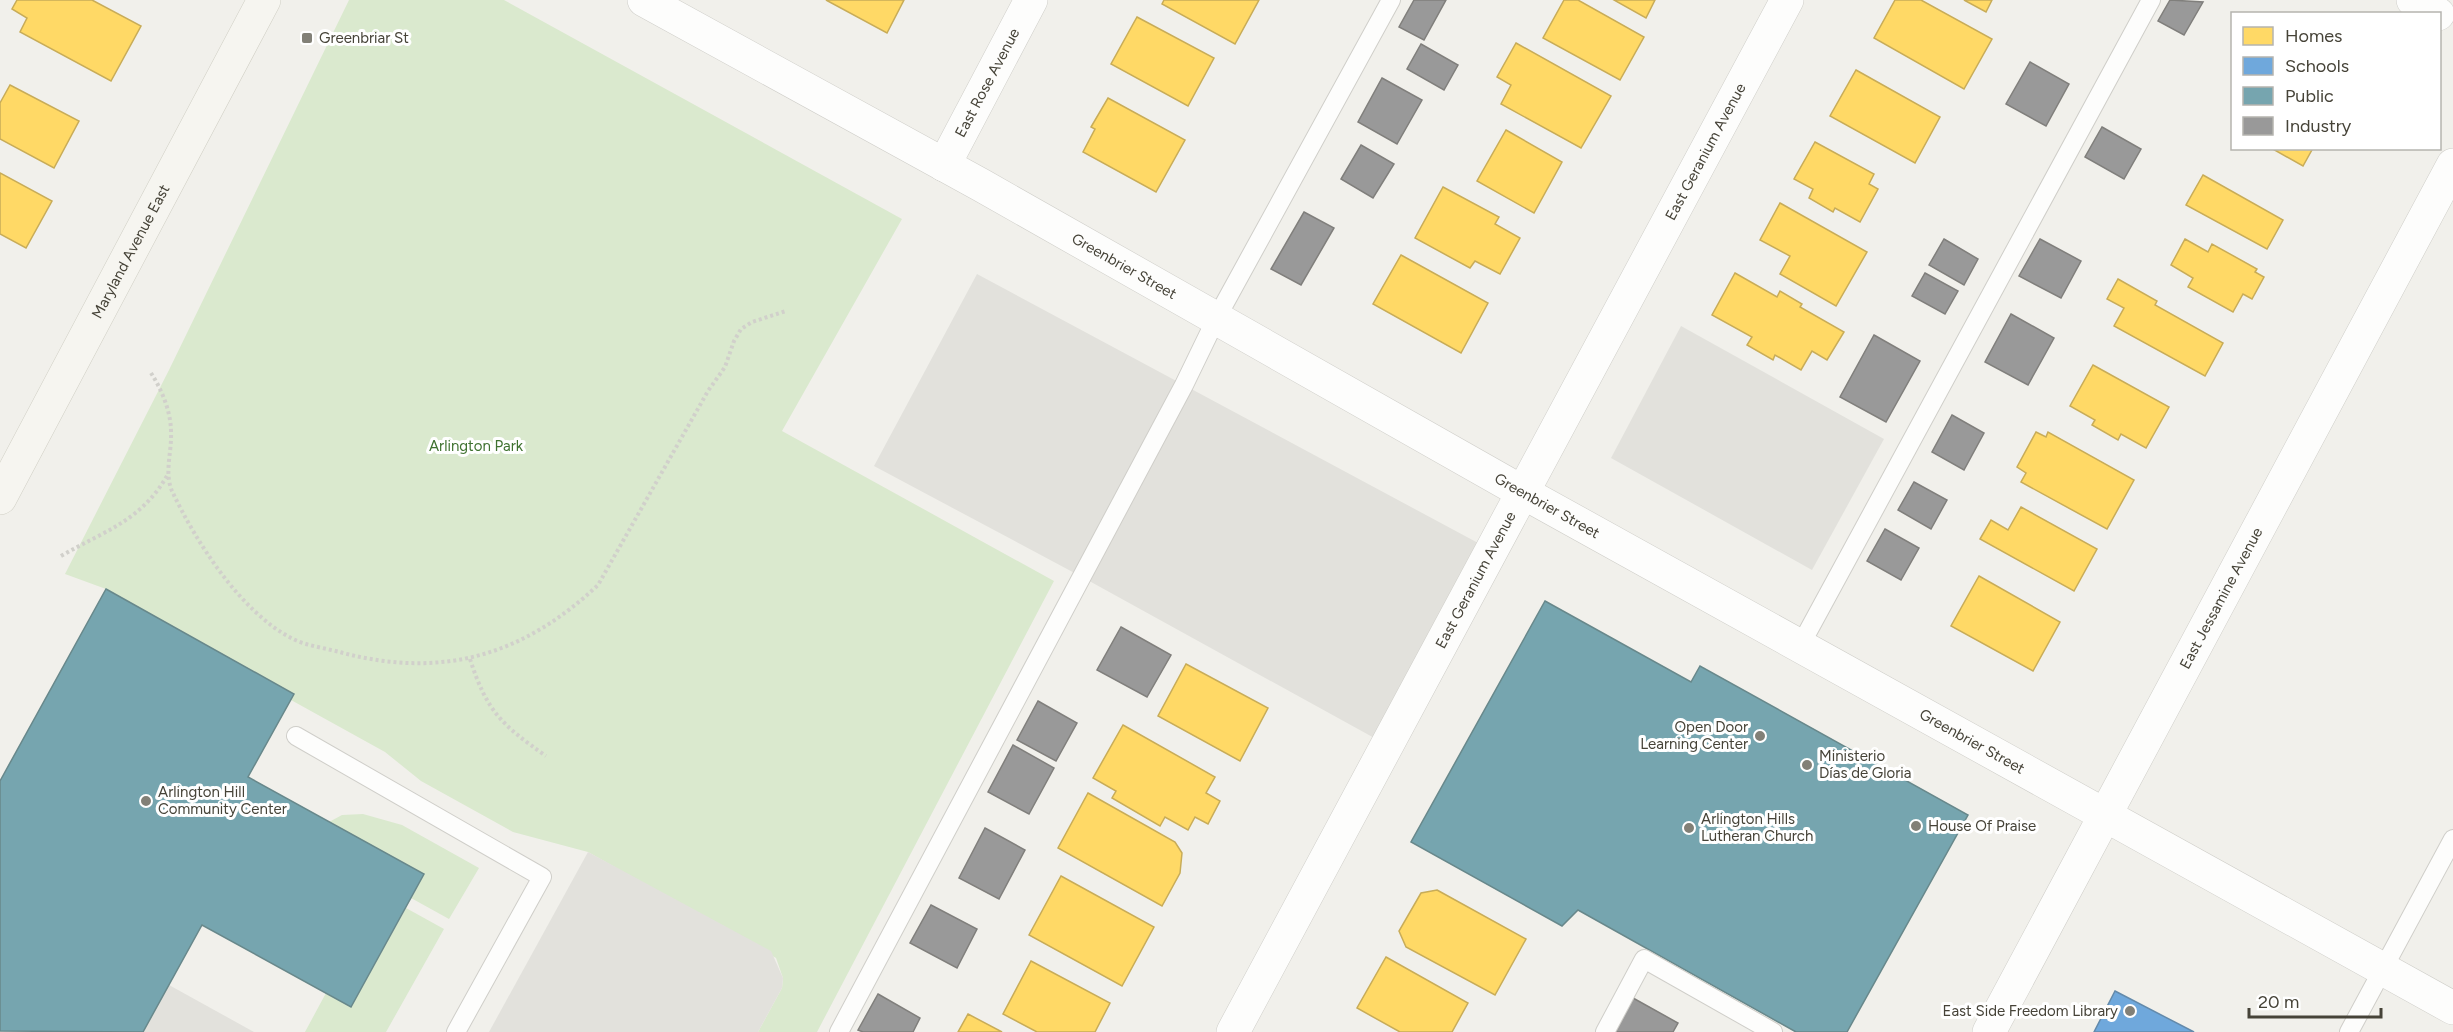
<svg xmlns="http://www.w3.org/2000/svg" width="2453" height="1032" viewBox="0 0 2453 1032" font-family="Figtree,sans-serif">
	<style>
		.green { fill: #dae9ce }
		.parking { fill: #e2e1dc }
		.homes { fill: #ffd966; stroke: #c8ac58; stroke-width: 1.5 }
		.schools { fill: #6fa8dc; stroke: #638aab; stroke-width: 1.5 }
		.public { fill: #76a5af; stroke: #68888b; stroke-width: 1.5 }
		.industry { fill: #999; stroke: #807f7c; stroke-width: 1.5 }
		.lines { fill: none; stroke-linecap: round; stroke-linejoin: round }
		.service-casing { stroke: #cfcec9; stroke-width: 20 }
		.minor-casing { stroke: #cfcec9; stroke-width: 34 }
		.secondary-casing { stroke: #d0cfc5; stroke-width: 34 }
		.path { stroke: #d1d0cb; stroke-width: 4; stroke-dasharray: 3 3; stroke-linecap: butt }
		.service { stroke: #fdfdfc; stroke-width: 18 }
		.minor { stroke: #fdfdfc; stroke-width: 33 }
		.secondary { stroke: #f6f5f0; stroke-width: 33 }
		.poi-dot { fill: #828077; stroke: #fff; stroke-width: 2 }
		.labels { text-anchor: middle; stroke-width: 6; stroke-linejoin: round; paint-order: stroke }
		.poi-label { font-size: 15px; fill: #464338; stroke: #fff; text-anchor: start }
		.street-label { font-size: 15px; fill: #464338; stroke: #fff }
		.park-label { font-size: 15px; fill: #3f7230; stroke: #fff }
	</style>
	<rect width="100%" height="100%" fill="#f1f0eb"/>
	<g class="green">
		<path d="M349 0H504L902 219 782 431 1054 581 817 1032H758L782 988 783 978 776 958 588 852 513 832 421 781 385 752 291 700 294 694 106 589 65 574 169 370Z"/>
		<path d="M363 814 402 825 479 868 449 919 411 898 424 874 329 822 342 815Z"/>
		<path d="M406 908 444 929 386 1032H305L326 993 351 1007Z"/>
	</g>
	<g class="parking">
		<path d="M977 274 1493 551 1387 745 1082 577 874 466Z"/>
		<path d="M1681 326 1884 439 1812 570 1611 458Z"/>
		<path d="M588 852 771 951 783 978 782 988 758 1032H489Z"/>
		<path d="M169 985 254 1032H143Z"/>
	</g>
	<g class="homes">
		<path d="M17 0H92L141 26 111 81 20 32 27 18 12 9Z"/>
		<path d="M826 0H904L887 33Z"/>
		<path d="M1164 0H1259L1235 44 1162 4Z"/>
		<path d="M1564 0H1578L1644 37 1620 80 1543 38Z"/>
		<path d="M1614 0H1655L1646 18Z"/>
		<path d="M1895 0H1921L1992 39 1964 89 1874 38Z"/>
		<path d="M1964 0H1992L1986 12Z"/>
		<path d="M1137 17 1214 58 1188 106 1111 64Z"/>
		<path d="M1516 43 1611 96 1581 148 1501 104 1511 85 1497 77Z"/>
		<path d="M1856 70 1940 117 1915 163 1830 116Z"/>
		<path d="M10 85 79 121 54 168 0 139V103Z"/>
		<path d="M1108 98 1185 140 1156 192 1083 152 1095 129 1091 127Z"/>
		<path d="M1506 130 1562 162 1534 213 1477 181Z"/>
		<path d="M1815 142 1874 174 1869 184 1878 189 1860 222 1835 208 1833 212 1809 198 1813 189 1794 179Z"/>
		<path d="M2271 148H2313L2303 166Z"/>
		<path d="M0 173 52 201 26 248 0 234Z"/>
		<path d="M2203 175 2283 220 2267 249 2186 205Z"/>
		<path d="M1443 187 1499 217 1495 224 1520 238 1500 274 1475 261 1470 268 1415 238Z"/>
		<path d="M1780 203 1867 252 1836 306 1780 274 1790 256 1760 240Z"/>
		<path d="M2185 239 2208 252 2212 244 2257 269 2255 272 2264 277 2252 299 2243 294 2233 312 2188 287 2193 278 2171 265Z"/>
		<path d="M1401 255 1488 303 1461 353 1373 304Z"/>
		<path d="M1735 273 1777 297 1780 291 1802 304 1800 307 1844 332 1827 360 1812 351 1801 370 1775 355 1773 360 1747 345 1752 337 1712 315Z"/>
		<path d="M2118 279 2157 301 2155 305 2223 343 2205 376 2114 326 2124 308 2107 299Z"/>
		<path d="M2093 365 2169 407 2146 448 2121 434 2118 440 2092 425 2095 420 2070 406Z"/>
		<path d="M2036 432 2046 437 2048 432 2134 480 2107 529 2021 482 2026 473 2017 467Z"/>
		<path d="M2021 507 2097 549 2074 591 1980 539 1991 520 2008 530Z"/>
		<path d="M1979 576 2060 622 2033 671 1951 626Z"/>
		<path d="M1186 664 1268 708 1240 761 1158 716Z"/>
		<path d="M1123 725 1215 777 1206 793 1220 801 1208 824 1195 817 1188 830 1165 817 1160 826 1112 798 1116 791 1093 778Z"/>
		<path d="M1088 793 1175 842 1182 853 1180 873 1162 906 1058 848Z"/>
		<path d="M1061 876 1154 927 1122 986 1029 935Z"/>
		<path d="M1437 890 1526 939 1495 995 1406 947 1399 931 1421 893Z"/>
		<path d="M1386 957 1468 1003 1452 1032H1400L1357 1008Z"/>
		<path d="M1031 961 1110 1003 1095 1032H1037L1003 1014Z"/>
		<path d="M968 1014 1002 1032H958Z"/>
	</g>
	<path class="schools" d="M2115 991 2194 1032H2094Z"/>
	<g class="public">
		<path d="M106 589 294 694 248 777 424 874 351 1007 202 925 143 1032 0 1031V781Z"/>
		<path d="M1545 601 1691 682 1700 666 1968 815 1847 1032H1796L1578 910 1562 926 1411 842Z"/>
	</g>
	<g class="industry">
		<path d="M1414 0H1446L1424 40 1399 27Z"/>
		<path d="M2170 0 2203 2 2184 35 2158 21Z"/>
		<path d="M1421 44 1458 65 1444 90 1407 69Z"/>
		<path d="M2030 62 2069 84 2046 126 2006 104Z"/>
		<path d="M1382 78 1422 100 1397 144 1358 122Z"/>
		<path d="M2102 127 2141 149 2124 179 2085 157Z"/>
		<path d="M1361 145 1394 164 1373 198 1341 179Z"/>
		<path d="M1304 212 1334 228 1301 285 1271 269Z"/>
		<path d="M1944 239 1978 259 1964 285 1929 265Z"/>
		<path d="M2040 239 2081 261 2061 298 2019 276Z"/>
		<path d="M1925 273 1958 291 1945 314 1912 296Z"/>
		<path d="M2011 314 2054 338 2028 385 1985 362Z"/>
		<path d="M1874 335 1920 361 1886 422 1840 397Z"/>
		<path d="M1952 415 1984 433 1964 470 1932 452Z"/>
		<path d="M1914 482 1947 500 1931 529 1898 510Z"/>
		<path d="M1885 529 1919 548 1901 580 1867 561Z"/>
		<path d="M1121 627 1171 655 1147 697 1097 670Z"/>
		<path d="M1038 701 1077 723 1056 761 1017 740Z"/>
		<path d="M1013 745 1054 768 1029 814 988 792Z"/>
		<path d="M985 828 1025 850 999 899 959 878Z"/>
		<path d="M931 905 977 929 957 968 910 943Z"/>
		<path d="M878 994 920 1018 913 1032H863L858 1030Z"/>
		<path d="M1633 998 1678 1023 1673 1032H1614Z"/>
	</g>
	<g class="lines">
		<defs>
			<g id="service">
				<path d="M1800 646 2151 0"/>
				<path d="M296 736 542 877 456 1032"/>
				<path d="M839 1032 1184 385 1216 319 1391 0"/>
				<path d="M1605 1032 1644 959 1773 1032"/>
				<path d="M2349 1032 2453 839"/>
			</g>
			<g id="minor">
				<path id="s1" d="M644 0 981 185 1524 493 2453 1008"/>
				<path d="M2413 0 2438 14"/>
				<path id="s2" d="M944 165 1031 0"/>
				<path id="s3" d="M1233 1032 1787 0"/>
				<path id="s4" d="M1989 1032 2453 165"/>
			</g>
			<g id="secondary">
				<path id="s5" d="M0 498 264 0"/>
			</g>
		</defs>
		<use href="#service" class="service-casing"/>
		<use href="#minor" class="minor-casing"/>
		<use href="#secondary" class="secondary-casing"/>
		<g class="path">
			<path d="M151 373C162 390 171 412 171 432 172 452 164 472 172 491 196 542 240 611 291 638 306 646 326 648 343 653 443 679 524 655 598 585L708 391 725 367 734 341 741 329 752 322 786 311"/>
			<path d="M61 556C104 531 142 521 168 474"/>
			<path d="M470 659C487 712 502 725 546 756"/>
		</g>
		<use href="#service" class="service"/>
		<use href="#minor" class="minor"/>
		<use href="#secondary" class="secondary"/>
	</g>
	<g class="poi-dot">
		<rect x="301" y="32" width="12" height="12" rx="3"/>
		<circle cx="1760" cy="736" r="6"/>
		<circle cx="1807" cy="765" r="6"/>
		<circle cx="146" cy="801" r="6"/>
		<circle cx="1916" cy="826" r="6"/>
		<circle cx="1689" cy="828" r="6"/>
		<circle cx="2130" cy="1011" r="6"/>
	</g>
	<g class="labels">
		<g class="poi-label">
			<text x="319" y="43">Greenbriar St</text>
			<text x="1748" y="732" text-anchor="end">Open Door<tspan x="1748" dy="17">Learning Center</tspan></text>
			<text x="1819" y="761">Ministerio<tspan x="1819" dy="17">Días de Gloria</tspan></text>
			<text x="158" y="797">Arlington Hill<tspan x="158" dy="17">Community Center</tspan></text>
			<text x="1701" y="824">Arlington Hills<tspan x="1701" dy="17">Lutheran Church</tspan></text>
			<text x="1928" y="831">House Of Praise</text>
			<text x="2118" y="1016" text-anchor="end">East Side Freedom Library</text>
		</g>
		<g class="street-label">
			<text dy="5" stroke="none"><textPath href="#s2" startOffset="93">East Rose Avenue</textPath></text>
			<text dy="5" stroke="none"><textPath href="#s3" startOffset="999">East Geranium Avenue</textPath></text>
			<text dy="5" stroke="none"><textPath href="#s5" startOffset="279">Maryland Avenue East</textPath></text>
			<text dy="5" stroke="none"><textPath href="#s1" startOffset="549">Greenbrier Street</textPath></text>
			<text dy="5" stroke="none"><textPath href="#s1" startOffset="1035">Greenbrier Street</textPath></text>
			<text dy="5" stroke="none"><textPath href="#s3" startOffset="513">East Geranium Avenue</textPath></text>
			<text dy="5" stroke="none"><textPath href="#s4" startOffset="492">East Jessamine Avenue</textPath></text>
			<text dy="5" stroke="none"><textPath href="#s1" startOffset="1521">Greenbrier Street</textPath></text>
		</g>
		<g class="park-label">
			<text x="476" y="451">Arlington Park</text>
		</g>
	</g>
	<rect x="2231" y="12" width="210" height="138" fill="#ffffff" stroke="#b5b4af" stroke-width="1.5"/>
	<rect x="2243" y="27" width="30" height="18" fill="#ffd966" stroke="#b5b4af" stroke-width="1.5"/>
	<text x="2285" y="42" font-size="18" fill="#464338">Homes</text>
	<rect x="2243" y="57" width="30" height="18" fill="#6fa8dc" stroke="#b5b4af" stroke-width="1.5"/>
	<text x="2285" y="72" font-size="18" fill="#464338">Schools</text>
	<rect x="2243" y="87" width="30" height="18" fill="#76a5af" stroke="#b5b4af" stroke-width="1.5"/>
	<text x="2285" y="102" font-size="18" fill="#464338">Public</text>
	<rect x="2243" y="117" width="30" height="18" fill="#999999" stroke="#b5b4af" stroke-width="1.5"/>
	<text x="2285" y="132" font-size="18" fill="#464338">Industry</text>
	<path d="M2249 1008v9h132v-9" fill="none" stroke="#464338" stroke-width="3"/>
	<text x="2258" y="1008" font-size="18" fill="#464338" stroke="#ffffff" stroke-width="4.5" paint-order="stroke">20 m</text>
</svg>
